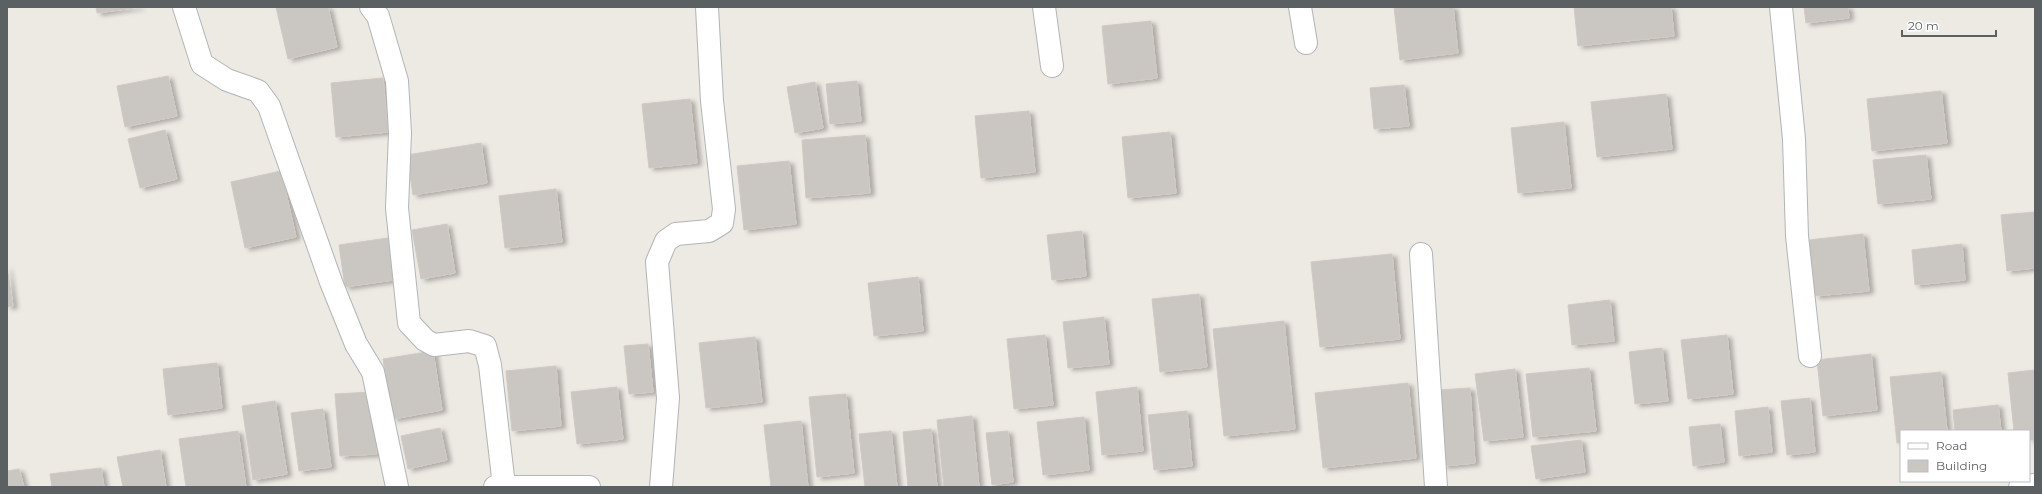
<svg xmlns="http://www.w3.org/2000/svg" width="2042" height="494" viewBox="0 0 2042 494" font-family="Montserrat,sans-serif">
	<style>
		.building { fill: #cac6c2; stroke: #d1c9c2; filter: url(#shadow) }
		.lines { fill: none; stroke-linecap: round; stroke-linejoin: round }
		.street-casing { stroke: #b1b5b7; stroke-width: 24 }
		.secondary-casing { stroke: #b2b7ba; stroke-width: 24 }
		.street { stroke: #fff; stroke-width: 22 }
		.secondary { stroke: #fff; stroke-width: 22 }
	</style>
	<defs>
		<filter id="shadow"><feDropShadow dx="4.5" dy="2.5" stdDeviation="2" flood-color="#0004"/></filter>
	</defs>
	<rect width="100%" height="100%" fill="#ede9e3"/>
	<g class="building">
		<path d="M96 7H140L97 13Z"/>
		<path d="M276 7H328L337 47 288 59Z"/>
		<path d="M1394 7H1453L1458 53 1400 60Z"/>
		<path d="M1574 7H1671L1674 36 1578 46Z"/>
		<path d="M1804 7H1848L1849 18 1806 23Z"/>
		<path d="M1151 21 1157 78 1108 84 1102 26Z"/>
		<path d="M168 76 177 116 125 127 117 86Z"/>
		<path d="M383 78 388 132 336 137 331 83Z"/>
		<path d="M857 81 861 121 830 124 826 84Z"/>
		<path d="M815 82 823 128 795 133 787 87Z"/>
		<path d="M1404 85 1409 126 1374 129 1370 88Z"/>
		<path d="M1941 91 1947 143 1872 151 1867 99Z"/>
		<path d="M1666 94 1672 149 1597 157 1591 102Z"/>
		<path d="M690 99 697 163 649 168 642 104Z"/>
		<path d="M1029 111 1035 172 981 178 975 116Z"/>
		<path d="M1564 122 1571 188 1518 193 1511 128Z"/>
		<path d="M165 130 177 179 140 188 128 139Z"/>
		<path d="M1170 132 1176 193 1128 198 1122 137Z"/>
		<path d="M865 135 870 193 806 198 802 140Z"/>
		<path d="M481 143 487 183 413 195 407 155Z"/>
		<path d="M1926 155 1931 199 1878 204 1873 160Z"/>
		<path d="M789 161 796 224 744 230 737 166Z"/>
		<path d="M281 171 296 237 245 248 231 182Z"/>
		<path d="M556 189 562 242 505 248 499 196Z"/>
		<path d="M2035 212V268L2007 271 2001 215Z"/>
		<path d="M447 224 455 273 421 279 412 230Z"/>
		<path d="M1082 231 1086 276 1052 280 1047 235Z"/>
		<path d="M1863 234 1869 291 1815 296 1809 240Z"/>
		<path d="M388 238 393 280 345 287 339 245Z"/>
		<path d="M1962 244 1965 280 1915 285 1912 250Z"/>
		<path d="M1392 254 1400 339 1320 347 1311 262Z"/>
		<path d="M7 267 13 306 7 307Z"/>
		<path d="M918 277 923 331 874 336 868 283Z"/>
		<path d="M1199 294 1207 367 1160 372 1152 299Z"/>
		<path d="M1610 300 1614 341 1572 345 1568 305Z"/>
		<path d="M1104 317 1109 364 1068 368 1063 322Z"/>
		<path d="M1284 321 1295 429 1224 436 1213 329Z"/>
		<path d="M1045 335 1053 405 1014 409 1007 339Z"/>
		<path d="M1727 335 1733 394 1688 399 1681 340Z"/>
		<path d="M755 337 762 402 706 408 699 343Z"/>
		<path d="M648 344 653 392 629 394 624 346Z"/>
		<path d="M1662 348 1668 401 1635 404 1629 352Z"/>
		<path d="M433 351 442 410 393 419 383 359Z"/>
		<path d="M1871 354 1877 410 1823 416 1817 360Z"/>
		<path d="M217 363 222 408 168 415 163 369Z"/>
		<path d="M556 366 561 426 512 431 506 371Z"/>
		<path d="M1589 368 1596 431 1533 437 1526 374Z"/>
		<path d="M1515 369 1523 437 1484 441 1475 374Z"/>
		<path d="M2035 370V440H2029V431H2014L2008 373Z"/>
		<path d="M1941 372 1947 431H1901V443H1897L1890 377Z"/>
		<path d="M1408 383 1416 458 1323 468 1315 393Z"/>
		<path d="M617 387 623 439 577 444 571 392Z"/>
		<path d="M1137 387 1143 451 1102 455 1096 392Z"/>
		<path d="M1470 388 1475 463 1443 466 1439 390Z"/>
		<path d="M372 392 377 454 340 456 335 394Z"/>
		<path d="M846 394 854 473 817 477 809 397Z"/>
		<path d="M1810 398 1815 452 1787 455 1781 401Z"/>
		<path d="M275 401 287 474 253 480 242 406Z"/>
		<path d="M1998 405 2001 431H1955L1953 410Z"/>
		<path d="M1768 407 1772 452 1739 456 1735 411Z"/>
		<path d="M323 409 331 467 299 471 291 413Z"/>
		<path d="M1187 411 1192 466 1154 470 1148 415Z"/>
		<path d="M972 416 979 487H944L937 420Z"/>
		<path d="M1084 417 1089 470 1043 475 1037 422Z"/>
		<path d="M801 421 808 487H771L764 425Z"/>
		<path d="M1720 424 1724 462 1693 466 1689 427Z"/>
		<path d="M440 428 447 460 408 469 401 436Z"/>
		<path d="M931 429 937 487H908L903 432Z"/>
		<path d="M238 431 246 487H186L179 439Z"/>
		<path d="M891 431 897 487H865L859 434Z"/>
		<path d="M1008 431 1013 482 992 485 986 433Z"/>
		<path d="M1581 440 1585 472 1536 479 1531 446Z"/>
		<path d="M160 450 166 487H123L117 457Z"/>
		<path d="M101 468 104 487H52L50 474Z"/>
		<path d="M19 469 24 487H7V471Z"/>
	</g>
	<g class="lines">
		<defs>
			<g id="street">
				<path d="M184 7 202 64 227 80 258 91 269 106 331 282 356 344 373 372 397 487"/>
				<path d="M371 7 378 16 397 81 400 133 397 208 409 323 425 340 434 345 469 341 485 346 490 365 504 486"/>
				<path d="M1044 7 1052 66"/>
				<path d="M1300 7 1306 43"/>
				<path d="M1781 7 1794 139 1797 236 1810 356"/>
				<path d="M1421 254 1436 487"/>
				<path d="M661 487 668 398 657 262 666 241 676 234 709 231 722 223 724 209 712 101 707 7"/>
			</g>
			<g id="secondary">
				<path d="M495 487H589"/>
				<path d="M2020 487 2035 485"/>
			</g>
		</defs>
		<use href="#street" class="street-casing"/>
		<use href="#secondary" class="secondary-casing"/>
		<use href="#street" class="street"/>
		<use href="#secondary" class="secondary"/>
	</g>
	<rect width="2042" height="494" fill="none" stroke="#5b6063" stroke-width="16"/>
	<rect x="1900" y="430" width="130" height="52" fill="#ffffff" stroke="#bdbfc1"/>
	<rect x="1908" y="443" width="20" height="6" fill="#ffffff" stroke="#bdbfc1"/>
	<text x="1936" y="450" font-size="12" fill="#5b6063">Road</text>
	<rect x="1908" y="460" width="20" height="12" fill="#cac6c2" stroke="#bdbfc1"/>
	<text x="1936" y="470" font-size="12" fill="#5b6063">Building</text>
	<path d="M1902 30v6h94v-6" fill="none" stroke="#5b6063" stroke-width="2"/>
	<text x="1908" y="30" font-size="12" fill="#5b6063" stroke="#ffffff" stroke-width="3" paint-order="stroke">20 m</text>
</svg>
